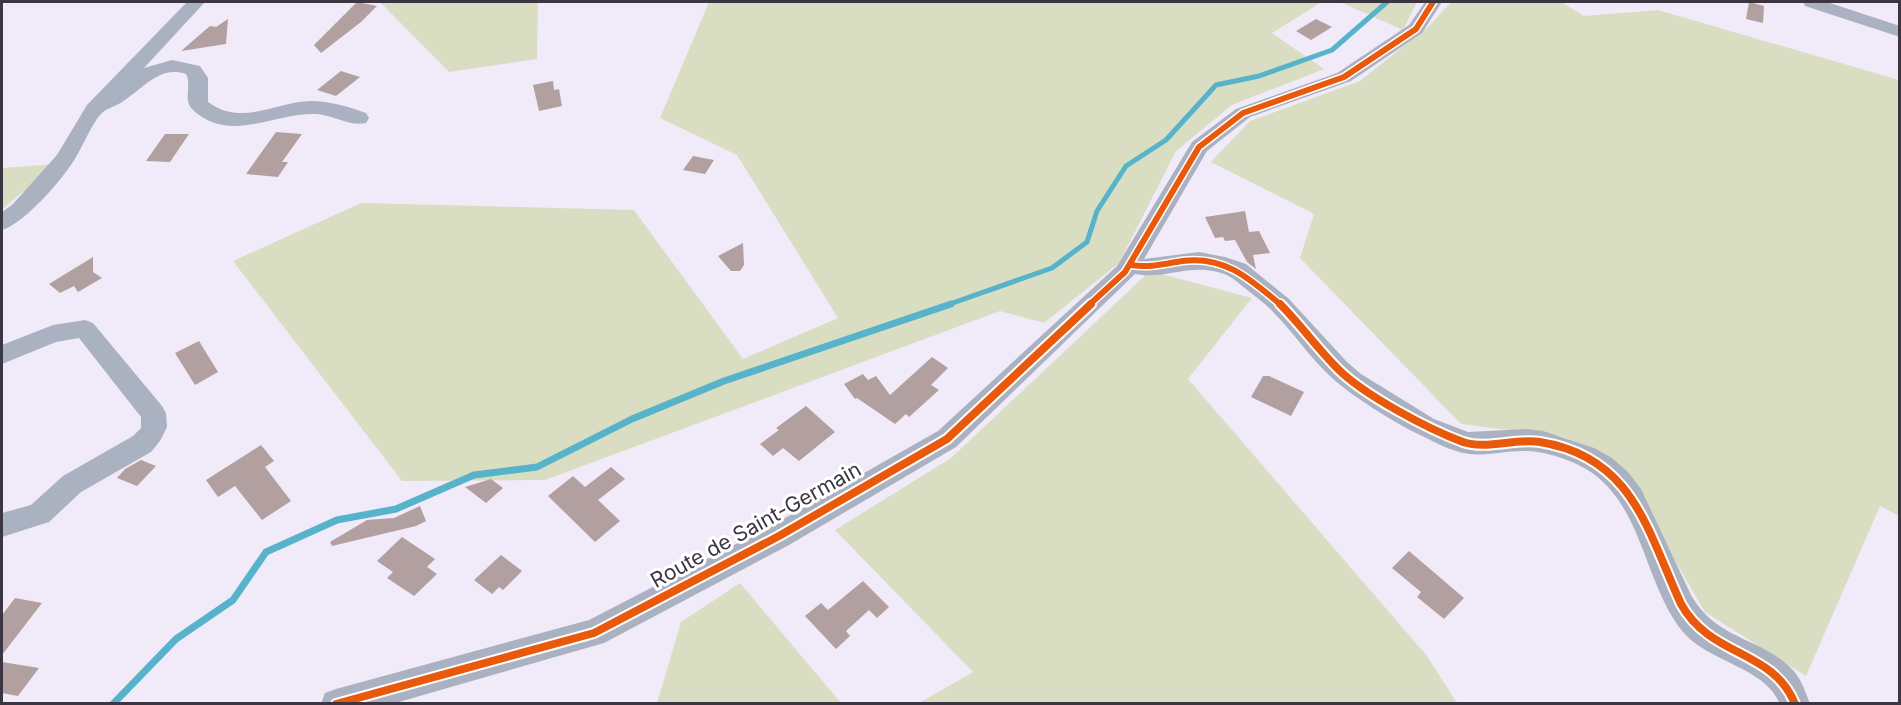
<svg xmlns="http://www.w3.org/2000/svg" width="1901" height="705" viewBox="0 0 1901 705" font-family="Inter,sans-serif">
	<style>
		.green { fill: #d9dec3 }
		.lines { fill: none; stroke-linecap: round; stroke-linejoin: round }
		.stream-far1 { stroke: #56b3c9; stroke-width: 5 }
		.stream { stroke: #56b3c9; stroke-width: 7 }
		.building { fill: #b1a09f }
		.minor { fill: #aab2c2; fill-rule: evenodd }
		.cycleway-far1-casing { stroke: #fff; stroke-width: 9 }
		.cycleway-casing { stroke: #fff; stroke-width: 12 }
		.cycleway-far1 { stroke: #e8590c; stroke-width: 6 }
		.cycleway { stroke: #e8590c; stroke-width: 8 }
		.labels { text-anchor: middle; stroke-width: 6; stroke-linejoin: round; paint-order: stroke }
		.street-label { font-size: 21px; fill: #3c3643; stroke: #fff }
	</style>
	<rect width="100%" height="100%" fill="#f1eaf9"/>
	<g class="green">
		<path d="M380 2H538L537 59 449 72Z"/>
		<path d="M709 2H1322L1272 33 1324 69 1232 105 1176 151 1119 263 1044 323 1000 311 545 480 402 481 233 261 361 203 634 210 743 359 838 318 737 155 660 118Z"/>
		<path d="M1340 2H1417L1403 30Z"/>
		<path d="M1451 2H1561L1584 16 1658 10 1899 80V516L1880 506 1806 676 1705 612 1625 475 1564 437 1461 424 1300 258 1314 214 1211 162 1250 121 1360 81 1430 25Z"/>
		<path d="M57 164 2 209V168Z"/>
		<path d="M1150 271 1252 298 1188 379 1427 656 1457 703H919L973 672 835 530 951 458Z"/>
		<path d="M740 583 841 703H657L681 622Z"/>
	</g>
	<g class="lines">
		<path class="stream-far1" d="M947 305 1052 268 1087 242 1097 211 1126 166 1166 140 1216 85 1259 76 1332 50 1387 2"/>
		<path class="stream" d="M113 704 176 639 233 600 266 552 337 520 396 509 474 475 537 467 632 419 724 381 951 304"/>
	</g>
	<g class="building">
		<path d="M357 2 377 6 361 22 321 53 314 45Z"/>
		<path d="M1749 2 1764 6 1763 23 1746 19Z"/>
		<path d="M228 19 226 44 181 51 210 26 216 27Z"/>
		<path d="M1316 19 1332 27 1311 40 1296 31Z"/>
		<path d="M341 71 360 77 336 96 317 90Z"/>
		<path d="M553 81 554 90 559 89 562 106 539 111 533 85Z"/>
		<path d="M276 132 302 134 282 162H288L278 177 246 174Z"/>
		<path d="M165 134H189L170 162 146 161Z"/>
		<path d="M693 156 714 160 705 174 683 170Z"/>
		<path d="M1245 211 1249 232 1259 231 1270 253 1253 255 1256 269 1247 262 1235 240 1225 241 1223 237 1215 238 1205 217Z"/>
		<path d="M743 243 744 265 740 271H731L718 256Z"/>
		<path d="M93 257V272L102 278 78 292 74 286 60 293 49 284Z"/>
		<path d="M199 341 218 372 195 385 175 353Z"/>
		<path d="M932 357 948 368 931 385 939 390 909 417 906 414 895 424 857 398 855 399 844 384 863 374 868 380 876 376 890 395Z"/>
		<path d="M1263 376H1269L1304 392 1291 416 1251 397Z"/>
		<path d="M806 406 835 432 799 461 783 448 773 456 760 444 779 430 776 428Z"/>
		<path d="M261 445 274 461 265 467 291 501 262 520 235 486 218 497 206 480Z"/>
		<path d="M141 460 156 466 137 486 117 478 125 469Z"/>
		<path d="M611 467 625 479 598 500 620 521 595 542 548 496 573 476 585 487Z"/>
		<path d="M491 479 503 488 486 503 465 487Z"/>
		<path d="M420 506 426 521 416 526 332 546 330 542 367 520 394 518Z"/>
		<path d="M402 537 435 559 427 567 437 574 414 596 387 578 393 572 377 561Z"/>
		<path d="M1409 551 1464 598 1444 619 1417 597 1421 592 1392 568Z"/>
		<path d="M501 555 522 571 503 590 499 587 492 594 474 580Z"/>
		<path d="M863 581 889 607 877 618 869 610 846 631 850 636 836 649 805 616 821 603 828 610Z"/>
		<path d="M15 598 42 603 2 655V615Z"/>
		<path d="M2 662 39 668 18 696 2 693Z"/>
	</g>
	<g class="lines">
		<g class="minor">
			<path d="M187 2H205L144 68 172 60 200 66 208 78V102C243 127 273 102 311 101 330 101 349 107 366 113L369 118 366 123C351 127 333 115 317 114 274 112 229 145 192 109 183 100 192 84 186 74 159 65 143 89 122 102 116 106 107 108 102 113 93 121 83 146 76 157 64 178 24 224 2 230V212L12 205 57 155 87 105Z"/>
			<path d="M1425 2H1442L1422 33 1351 81 1250 117 1207 151 1144 259 1199 252 1225 257 1246 264 1289 299 1347 362 1361 374 1434 419 1468 432 1527 429 1543 431 1594 448 1612 458 1628 472 1641 489 1691 595C1717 640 1757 636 1790 667 1801 677 1805 691 1810 704H1780C1765 667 1708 662 1683 632 1645 585 1644 513 1595 475 1578 462 1549 452 1528 451 1508 450 1488 456 1469 454 1452 452 1433 441 1418 434 1395 423 1350 395 1331 377 1310 358 1294 333 1274 313 1266 304 1256 297 1246 289 1239 284 1233 277 1224 274 1192 262 1166 280 1135 274L956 447 789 545 604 643 392 704H321L325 693 336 689 589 620 769 527 938 431 1117 266 1192 142 1236 109 1337 73 1409 25Z"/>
			<path d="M1803 2H1827L1900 26V37L1805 6Z"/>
			<path d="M85 320 93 323 162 406 166 413 167 427 160 441 151 452 81 492 49 522 2 537V513L31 505 63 476 133 436 141 428V417L79 338 56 342 2 364V345L53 325Z"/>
		</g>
		<defs>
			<g id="cycleway-far1">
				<path d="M1131 265C1149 268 1164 264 1182 261 1225 255 1251 280 1281 305"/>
				<path d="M1089 305 1125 272 1199 147 1243 113 1344 77 1416 29 1433 2"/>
			</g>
			<g id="cycleway">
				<path d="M1280 304C1300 324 1317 348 1338 369 1364 395 1428 429 1463 442 1487 450 1515 438 1540 442 1633 457 1647 530 1681 604 1711 658 1773 649 1795 704"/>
				<path d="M336 704 594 633 779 536 947 439 1091 304"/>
			</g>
		</defs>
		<use href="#cycleway-far1" class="cycleway-far1-casing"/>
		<use href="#cycleway" class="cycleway-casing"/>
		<use href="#cycleway-far1" class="cycleway-far1"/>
		<use href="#cycleway" class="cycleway"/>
	</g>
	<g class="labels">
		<g class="street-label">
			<text transform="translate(756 525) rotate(-29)" y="7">Route de Saint-Germain</text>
		</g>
	</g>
	<rect width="1901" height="705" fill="none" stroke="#3c3643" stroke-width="6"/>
</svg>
